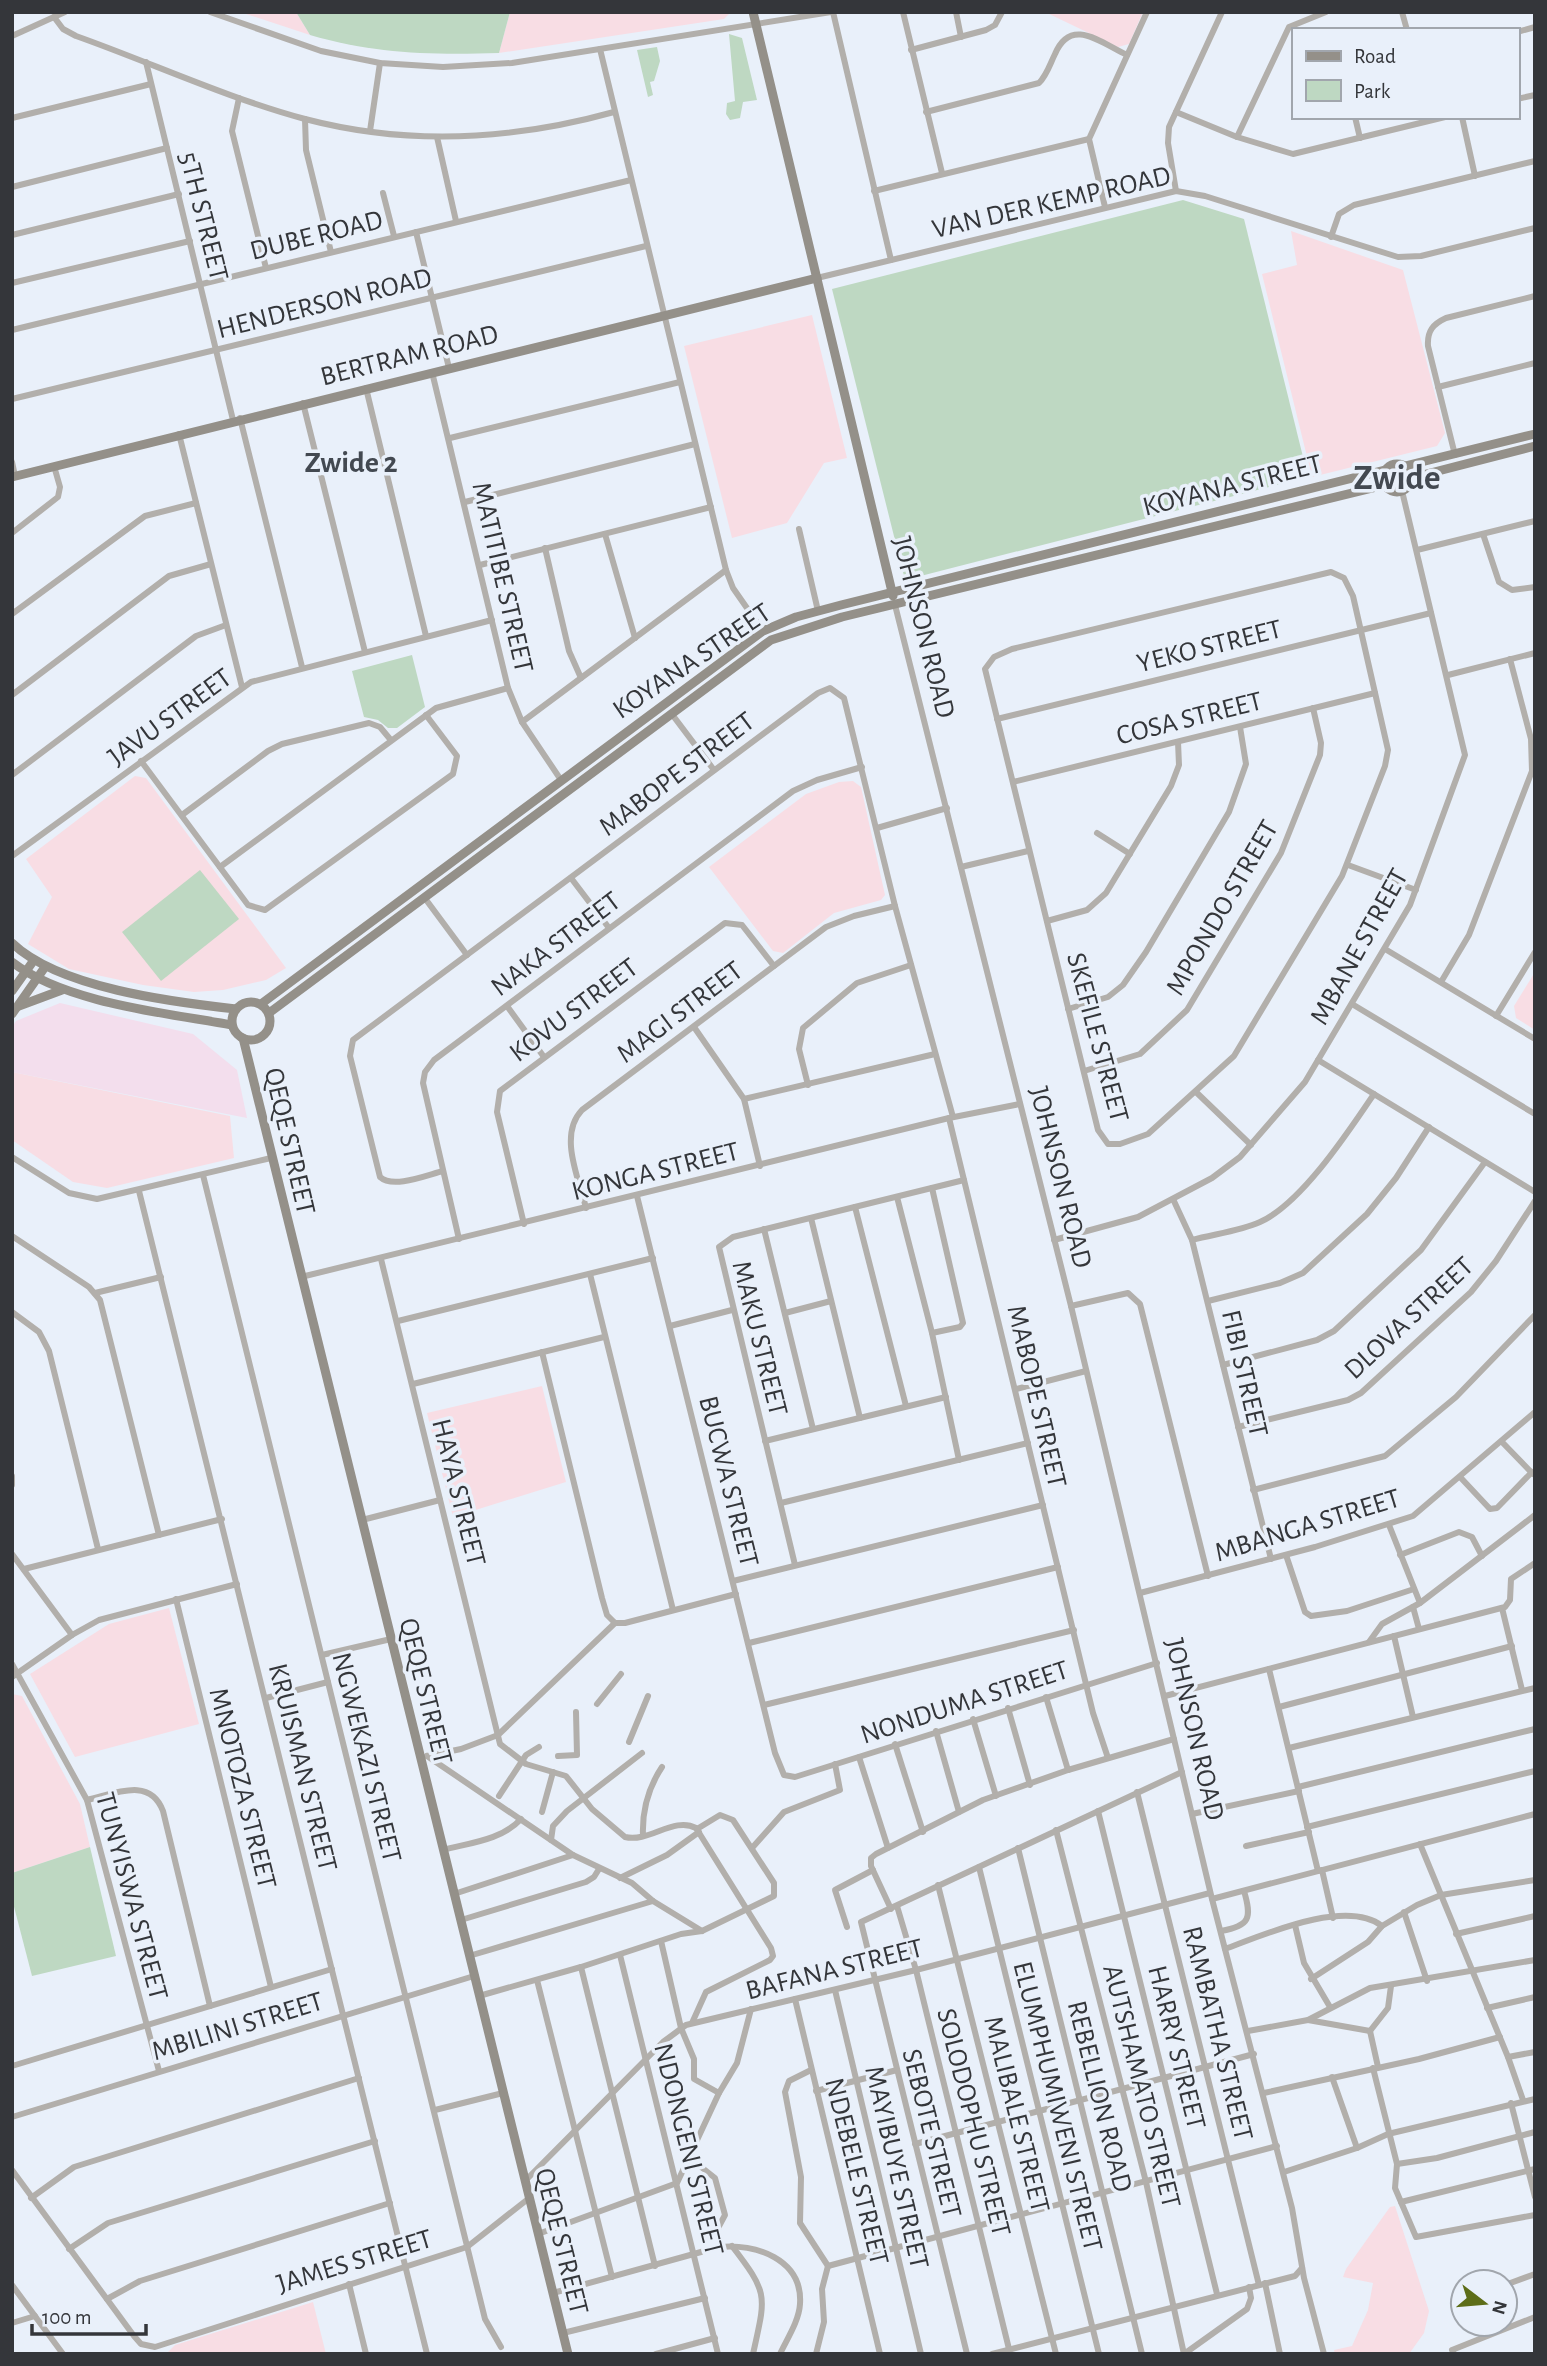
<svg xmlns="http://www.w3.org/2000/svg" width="1547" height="2366" viewBox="0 0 1547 2366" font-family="'Alegreya Sans',sans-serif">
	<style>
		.commercial { fill: #f3deed }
		.education { fill: #f8dde4 }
		.green { fill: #bed8c2 }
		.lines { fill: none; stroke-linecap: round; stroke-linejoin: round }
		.street { stroke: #b2afab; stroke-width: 6 }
		.secondary { stroke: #949089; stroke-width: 9 }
		.labels { text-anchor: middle; stroke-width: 7; stroke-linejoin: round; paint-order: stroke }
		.street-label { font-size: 28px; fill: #34363a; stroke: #e9f0fa }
		.neighbourhood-label { font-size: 30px; font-weight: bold; fill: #434951; stroke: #e9f0fa }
		.district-label { font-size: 35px; font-weight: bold; fill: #434951; stroke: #e9f0fa }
	</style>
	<rect width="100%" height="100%" fill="#e9f0fa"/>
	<path class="commercial" d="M60 1003 193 1034 237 1070 247 1118 12 1072V1027L16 1021Z"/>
	<g class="education">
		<path d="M240 12H296L310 35Z"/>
		<path d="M510 12H731L724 19 499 53Z"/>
		<path d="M1045 12H1143L1129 44 1118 47Z"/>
		<path d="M1291 231 1403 270 1445 433 1437 446 1312 477 1262 274 1297 265Z"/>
		<path d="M812 315 847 458 824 463 787 523 732 538 684 346Z"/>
		<path d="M135 776 146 778 286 968 266 980 223 990 194 992 143 985 69 969 28 944 52 897 26 859Z"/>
		<path d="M853 781 861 787 885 895 881 900 834 913 783 953 773 951 709 867 806 794 839 782Z"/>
		<path d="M1535 972V1030L1516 1018 1514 1006Z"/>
		<path d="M12 1072 230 1116 234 1158 107 1188 73 1182 12 1140Z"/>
		<path d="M542 1386 566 1482 453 1517 427 1413Z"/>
		<path d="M169 1608 199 1724 75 1757 30 1674 109 1624Z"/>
		<path d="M12 1694 22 1696 80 1804 90 1847 12 1873Z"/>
		<path d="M1395 2206 1429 2311 1424 2333 1409 2354H1335L1334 2350 1352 2346 1368 2310 1373 2283 1343 2277 1346 2269 1390 2207Z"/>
		<path d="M313 2302 326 2354H166L175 2345Z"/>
	</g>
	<g class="green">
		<path d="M296 12H510L499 53C432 55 375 54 310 35Z"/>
		<path d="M729 34 742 38 757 100 743 102 740 118 730 120 726 114 727 103 735 101Z"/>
		<path d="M657 47 660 61 654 81 650 82 653 95 648 97 637 50Z"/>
		<path d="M1183 200 1244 219 1308 477 905 580 832 289Z"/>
		<path d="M412 655 425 707 397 728H388L378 720 364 717 352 671Z"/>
		<path d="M200 870 239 919 161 981 122 932Z"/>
		<path d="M90 1847 116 1956 32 1976 12 1899V1873Z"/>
	</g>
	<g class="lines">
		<g class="street">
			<path d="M210 12 321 51 380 63 443 67 512 63 831 12"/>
			<path d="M833 12 891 260"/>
			<path d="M903 12 942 173"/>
			<path d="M956 12 961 37"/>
			<path d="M1402 12 1407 30"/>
			<path d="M54 17 63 29 76 36C152 63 227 98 305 119 408 146 513 140 614 112"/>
			<path d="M1517 32 1535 27"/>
			<path d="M12 36 65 12"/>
			<path d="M600 49 726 570 733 588 763 631"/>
			<path d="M911 50 986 30 995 25 1002 12"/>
			<path d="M146 62 233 420"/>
			<path d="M239 98 232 131 266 268"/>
			<path d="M1517 99 1535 95"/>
			<path d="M926 112 1039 83C1047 75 1050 64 1055 54 1071 16 1101 43 1127 55"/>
			<path d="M1176 112 1237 137 1293 154 1445 117"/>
			<path d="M1355 117 1360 138"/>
			<path d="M1462 117 1475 176"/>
			<path d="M12 118 151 84"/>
			<path d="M305 119 306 150 331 252"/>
			<path d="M370 131 380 63"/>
			<path d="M437 137 456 221"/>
			<path d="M1237 137 1289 27 1326 12"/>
			<path d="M12 187 167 148"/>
			<path d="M874 191 1089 139"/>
			<path d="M1176 191 1168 143 1169 127 1222 12"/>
			<path d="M383 193 394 236"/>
			<path d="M1105 207 1089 139 1147 12"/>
			<path d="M416 232 449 368"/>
			<path d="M12 235 179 194"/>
			<path d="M1331 237 1339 214 1354 205 1535 161"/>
			<path d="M817 278 1176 191 1205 196 1398 257 1421 256 1535 228"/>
			<path d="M12 283 190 241"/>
			<path d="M12 330 631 180"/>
			<path d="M432 372 508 688 522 722 561 780"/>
			<path d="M1438 387 1535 363"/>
			<path d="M366 388 426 636"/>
			<path d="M12 399 646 246"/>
			<path d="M303 403 365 652"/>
			<path d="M240 418 302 667"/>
			<path d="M179 434 242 687"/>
			<path d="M450 438 680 382"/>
			<path d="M1455 455 1428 346C1427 331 1433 324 1446 318L1535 296"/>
			<path d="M12 462 15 476"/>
			<path d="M465 502 695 444"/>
			<path d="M799 529 818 611"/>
			<path d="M12 533 58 497 60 487 54 466"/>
			<path d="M605 534 635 638"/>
			<path d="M1483 534 1499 582 1512 590 1535 587"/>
			<path d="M545 548 569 651 581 678"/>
			<path d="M1417 550 1535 521"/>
			<path d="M480 565 711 507"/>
			<path d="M1331 572 1344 578 1353 596 1388 750 1385 766 1342 876 1234 1056 1148 1134 1120 1144H1108L1098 1130 985 669 994 657 1012 649Z"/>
			<path d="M895 605 1071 1306 1212 1899 1292 2208 1304 2278 1324 2354"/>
			<path d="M12 614 145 516 196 503"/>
			<path d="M1448 675 1535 653"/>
			<path d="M12 695 169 576 211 564"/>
			<path d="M671 713 714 770"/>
			<path d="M997 719 1431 613"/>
			<path d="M522 722 726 570"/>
			<path d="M141 761 248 905 265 910 453 774 457 756 426 715"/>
			<path d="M12 775 196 636 226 625"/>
			<path d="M1013 782 1375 693"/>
			<path d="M182 815 268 751 282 744 369 723 380 727 390 739"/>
			<path d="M877 828 947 808"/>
			<path d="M1097 833 1130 854"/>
			<path d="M12 856 251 682 492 620"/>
			<path d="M1348 865 1416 890"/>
			<path d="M220 867 436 708 508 688"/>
			<path d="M961 867 1028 851"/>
			<path d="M571 878 609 928"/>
			<path d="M424 897 467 955"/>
			<path d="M1047 921 1087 910 1106 893 1171 786 1179 765 1178 742"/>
			<path d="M1385 949 1535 1039"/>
			<path d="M1441 982 1469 935 1532 771 1531 739 1510 659"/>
			<path d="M1352 1004 1535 1114"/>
			<path d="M507 1006 544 1057"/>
			<path d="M1068 1009 1108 997 1123 985 1146 952 1229 812 1246 764 1240 727"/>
			<path d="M1496 1016 1535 952"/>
			<path d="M694 1027 744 1099 760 1166"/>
			<path d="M1318 1060 1535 1192"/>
			<path d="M1084 1071 1140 1054 1187 1010 1281 853 1320 755 1321 743 1313 708"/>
			<path d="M808 1085 799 1049 803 1028 857 983 911 965"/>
			<path d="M1196 1092 1251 1145"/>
			<path d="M744 1099 935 1054"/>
			<path d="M949 1118 1093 1713 1108 1758"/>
			<path d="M12 1157 69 1193 97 1199 271 1158"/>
			<path d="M443 1171C427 1175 393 1189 380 1177L350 1056 353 1040 818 693 830 688 844 698 895 906 953 1117"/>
			<path d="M203 1175 485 2319 501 2347"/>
			<path d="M139 1191 427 2354"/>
			<path d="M637 1196 775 1753 784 1775 795 1777 1157 1663"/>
			<path d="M897 1197 932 1333 959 1460"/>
			<path d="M1173 1199 1192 1240 1271 1559"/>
			<path d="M855 1207 906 1406"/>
			<path d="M586 1208C579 1179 558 1135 582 1110L826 927 854 916 895 906"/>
			<path d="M811 1218 860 1418"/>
			<path d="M524 1224 497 1112 500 1091 725 923 742 925 774 966"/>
			<path d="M764 1229 813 1429"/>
			<path d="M12 1236 89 1287 100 1300 159 1535"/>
			<path d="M459 1239 423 1083 425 1072 434 1060 793 791 817 780 862 767"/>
			<path d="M1054 1240 1138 1217 1212 1178 1240 1157 1305 1082 1410 905 1465 755 1402 491"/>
			<path d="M1192 1240C1214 1234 1240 1231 1260 1222 1301 1204 1349 1131 1374 1094"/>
			<path d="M381 1259 500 1744 526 1764 566 1776 592 1809 625 1837C649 1843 674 1816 696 1828L771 1948 773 1956 770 1960 706 1992 692 2023"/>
			<path d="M590 1274 673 1610"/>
			<path d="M301 1277 949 1118 1020 1104"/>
			<path d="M95 1293 161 1277"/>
			<path d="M1208 1301 1280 1283 1303 1273 1367 1214 1396 1178 1429 1127"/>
			<path d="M1071 1306 1128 1293 1140 1304 1208 1576"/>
			<path d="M12 1312 39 1332 49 1351 98 1549"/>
			<path d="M785 1313 831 1301"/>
			<path d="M398 1321 653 1258"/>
			<path d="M670 1326 732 1310"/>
			<path d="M932 1333 960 1327 963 1323 932 1188"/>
			<path d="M542 1352 602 1598 607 1615 615 1623H625L736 1594"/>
			<path d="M1223 1365 1317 1340 1334 1331 1421 1250 1485 1162"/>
			<path d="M413 1384 604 1337"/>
			<path d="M1016 1389 1086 1371"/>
			<path d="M1238 1427 1348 1400 1361 1393 1471 1292 1496 1261 1535 1201"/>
			<path d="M765 1441 946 1397"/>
			<path d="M1502 1442 1533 1474"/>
			<path d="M12 1476V1485"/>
			<path d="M1461 1478 1490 1509 1497 1508 1532 1472"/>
			<path d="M1253 1490 1385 1456 1456 1397 1535 1315"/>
			<path d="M781 1503 1028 1443"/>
			<path d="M362 1520 440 1500"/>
			<path d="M1389 1525 1420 1603"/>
			<path d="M12 1554 72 1635"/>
			<path d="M1286 1555 1305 1612 1311 1616 1347 1611 1414 1589"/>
			<path d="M1400 1555 1459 1532 1472 1537 1482 1556"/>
			<path d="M795 1565 719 1247 733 1237 964 1180"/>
			<path d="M24 1569 222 1519"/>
			<path d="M733 1581 1043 1505"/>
			<path d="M1140 1593 1315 1547 1413 1516 1535 1412"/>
			<path d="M176 1599 271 1987"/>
			<path d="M1413 1607 1419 1629"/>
			<path d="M1502 1608 1522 1690"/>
			<path d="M1394 1636 1413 1717"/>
			<path d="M1369 1642 1382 1624 1420 1603 1535 1515"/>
			<path d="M749 1643 1058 1567"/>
			<path d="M322 1655 391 1639"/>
			<path d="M12 1664 87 1800 159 2071"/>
			<path d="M1269 1669 1318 1871"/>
			<path d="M12 1677 72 1635 99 1620 237 1584"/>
			<path d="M1165 1696 1505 1607 1510 1600 1511 1579 1535 1563"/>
			<path d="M1046 1697 1068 1770"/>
			<path d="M266 1698 328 1682"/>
			<path d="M597 1704 621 1674"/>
			<path d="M764 1705 1074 1630"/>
			<path d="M1279 1707 1512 1646"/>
			<path d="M1008 1708 1030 1785"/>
			<path d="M973 1719 996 1796"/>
			<path d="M936 1731 959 1812"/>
			<path d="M629 1742 648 1696"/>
			<path d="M895 1744 923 1832"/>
			<path d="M1289 1748 1535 1688"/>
			<path d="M427 1756 573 1855 632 1883 653 1901 702 1931"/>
			<path d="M427 1756 461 1749 498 1735 615 1623"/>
			<path d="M558 1756 577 1755 576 1712"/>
			<path d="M859 1757 888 1848"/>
			<path d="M1298 1787 1535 1729"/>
			<path d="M1137 1792 1259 2285"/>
			<path d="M499 1796 526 1755 539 1747"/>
			<path d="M87 1800C114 1794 150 1776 163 1811L210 2006"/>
			<path d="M1098 1811 1217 2294"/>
			<path d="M542 1812 553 1772"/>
			<path d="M1192 1814 1299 1791"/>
			<path d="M1307 1827 1535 1771"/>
			<path d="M1056 1830 1146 2182 1184 2354"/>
			<path d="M643 1836C642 1812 648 1788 662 1767"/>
			<path d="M551 1840 553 1826 567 1811 642 1753"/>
			<path d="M1420 1844 1508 2057 1523 2100"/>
			<path d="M1246 1846 1309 1832"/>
			<path d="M752 1848 784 1812 840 1790 835 1764"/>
			<path d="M1018 1848 1142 2354"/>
			<path d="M443 1850C469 1843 502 1840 521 1819"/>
			<path d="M979 1867 1099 2354"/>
			<path d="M1322 1870 1333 1918"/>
			<path d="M620 1878 667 1855 699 1832"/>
			<path d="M938 1885 1056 2354"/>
			<path d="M454 1894 573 1855"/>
			<path d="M1212 1899 1535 1814"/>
			<path d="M897 1906 916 1970 1009 2349"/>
			<path d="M891 1909 871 1866V1858L876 1854 983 1800 1068 1770 1174 1739"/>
			<path d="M1404 1912 1427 1981"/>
			<path d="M461 1920 586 1882 594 1877 599 1869"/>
			<path d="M1295 1925 1304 1963 1330 2007"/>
			<path d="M847 1927 835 1890 873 1870"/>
			<path d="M1221 1931C1250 1926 1252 1918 1244 1891"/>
			<path d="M1456 1934 1535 1916"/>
			<path d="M661 1941 681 2028 694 2059V2079L719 2093"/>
			<path d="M1225 1949C1263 1935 1346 1898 1382 1926"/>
			<path d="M620 1955 718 2354"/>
			<path d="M469 1956 653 1901"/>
			<path d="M581 1967 655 2266"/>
			<path d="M1311 1979 1368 1942 1382 1926 1417 1905 1441 1895 1535 1880"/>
			<path d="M537 1980 612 2277"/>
			<path d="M835 1990 921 2354"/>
			<path d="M479 1996 581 1967 681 1934 702 1931 774 1896V1883L733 1820 720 1815 697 1829"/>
			<path d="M795 1999 880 2354"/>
			<path d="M1487 2008 1535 1997"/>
			<path d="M1308 2020 1370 2031"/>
			<path d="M1248 2031 1308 2020 1370 1988 1535 1960"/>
			<path d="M1370 2031 1388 2008 1391 1986"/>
			<path d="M1370 2031 1378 2067"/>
			<path d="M1508 2057 1535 2052"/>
			<path d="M12 2066 332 1969"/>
			<path d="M1373 2068 1397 2164 1395 2188 1416 2237 1535 2215"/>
			<path d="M811 2070 789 2081 785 2092 801 2177 800 2223 828 2266"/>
			<path d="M1332 2077 1357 2148"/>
			<path d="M816 2091 897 2070"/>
			<path d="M1264 2093 1419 2059 1500 2037"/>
			<path d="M1511 2103 1535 2197"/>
			<path d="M435 2110 503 2093"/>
			<path d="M12 2117 474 1976"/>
			<path d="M915 2144 1254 2054"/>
			<path d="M691 2159 715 2178 725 2215 718 2228 721 2247"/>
			<path d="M1397 2164 1437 2158 1535 2132"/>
			<path d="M12 2170 134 2336 141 2344 155 2347 467 2247 528 2199"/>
			<path d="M1284 2172 1357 2148 1388 2134 1535 2099"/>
			<path d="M525 2181 663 2042 686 2025 916 1970 1210 1893"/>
			<path d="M31 2198 74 2167 359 2078"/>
			<path d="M1401 2202 1535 2169"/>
			<path d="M538 2234 677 2183 719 2093 737 2063 751 2009"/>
			<path d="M732 2246C769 2294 766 2295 753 2354"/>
			<path d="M69 2249 108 2223 375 2141"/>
			<path d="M828 2266 1277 2146"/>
			<path d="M1265 2283 1280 2354"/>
			<path d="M349 2284 366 2354"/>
			<path d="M12 2285 63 2354"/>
			<path d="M1505 2285 1535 2274"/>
			<path d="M553 2293 719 2247C755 2243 803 2259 800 2304 799 2321 787 2339 780 2354"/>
			<path d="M107 2299 140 2281 390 2203"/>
			<path d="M12 2323 35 2316"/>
			<path d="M563 2333 705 2298"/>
			<path d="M656 2354 715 2338"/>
			<path d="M816 2354 824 2322 822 2289 828 2266"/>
			<path d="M967 2354 861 1922 1182 1772"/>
			<path d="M992 2354 1295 2276 1302 2268"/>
			<path d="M1184 2354 1247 2309 1251 2298 1249 2287"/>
			<path d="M1454 2354 1452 2350 1535 2317"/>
		</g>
		<g class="secondary">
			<path d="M753 12 893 596"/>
			<circle cx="1397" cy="478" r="14"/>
			<path d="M1405 466 1535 434"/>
			<path d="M12 477 817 278"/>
			<path d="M1411 478 1535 446"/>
			<path d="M12 943C59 988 172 1002 236 1009"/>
			<path d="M12 962C65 1003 166 1013 232 1025"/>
			<path d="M12 991 34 960"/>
			<circle cx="251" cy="1021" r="19"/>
			<path d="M261 1004 763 631 796 617 841 605 1385 470"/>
			<path d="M19 1006 62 990"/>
			<path d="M269 1013 771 640 842 617 1385 485"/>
			<path d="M12 1014 45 967"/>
			<path d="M243 1038 568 2354"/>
		</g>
	</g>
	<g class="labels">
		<g class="street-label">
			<text transform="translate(1051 201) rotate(-13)" y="10">VAN DER KEMP ROAD</text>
			<text transform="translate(205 216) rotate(76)" y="10">5TH STREET</text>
			<text transform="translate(316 234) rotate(-14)" y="10">DUBE ROAD</text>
			<text transform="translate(324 302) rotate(-14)" y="10">HENDERSON ROAD</text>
			<text transform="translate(409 354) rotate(-14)" y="10">BERTRAM ROAD</text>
			<text transform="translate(1232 484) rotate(-14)" y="10">KOYANA STREET</text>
			<text transform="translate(504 577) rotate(77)" y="10">MATITIBE STREET</text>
			<text transform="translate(925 627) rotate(76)" y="10">JOHNSON ROAD</text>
			<text transform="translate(1209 645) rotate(-14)" y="10">YEKO STREET</text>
			<text transform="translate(691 660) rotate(-34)" y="10">KOYANA STREET</text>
			<text transform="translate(169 716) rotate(-36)" y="10">JAVU STREET</text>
			<text transform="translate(1189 717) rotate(-14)" y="10">COSA STREET</text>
			<text transform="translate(676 773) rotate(-37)" y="10">MABOPE STREET</text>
			<text transform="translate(1221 907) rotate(-60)" y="10">MPONDO STREET</text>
			<text transform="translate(555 943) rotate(-37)" y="10">NAKA STREET</text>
			<text transform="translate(1358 946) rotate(-61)" y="10">MBANE STREET</text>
			<text transform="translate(573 1009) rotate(-37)" y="10">KOVU STREET</text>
			<text transform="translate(679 1011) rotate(-37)" y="10">MAGI STREET</text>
			<text transform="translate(1099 1037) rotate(75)" y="10">SKEFILE STREET</text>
			<text transform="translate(291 1141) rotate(77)" y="10">QEQE STREET</text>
			<text transform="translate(655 1170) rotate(-14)" y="10">KONGA STREET</text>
			<text transform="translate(1062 1177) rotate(76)" y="10">JOHNSON ROAD</text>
			<text transform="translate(1408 1317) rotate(-43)" y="10">DLOVA STREET</text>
			<text transform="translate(761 1338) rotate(76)" y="10">MAKU STREET</text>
			<text transform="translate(1246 1373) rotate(77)" y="10">FIBI STREET</text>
			<text transform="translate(1038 1396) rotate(77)" y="10">MABOPE STREET</text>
			<text transform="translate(730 1481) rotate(76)" y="10">BUCWA STREET</text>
			<text transform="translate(460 1492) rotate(76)" y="10">HAYA STREET</text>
			<text transform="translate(1307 1524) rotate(-17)" y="10">MBANGA STREET</text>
			<text transform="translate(427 1691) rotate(76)" y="10">QEQE STREET</text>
			<text transform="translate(964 1701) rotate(-18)" y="10">NONDUMA STREET</text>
			<text transform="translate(1196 1729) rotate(77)" y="10">JOHNSON ROAD</text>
			<text transform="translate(368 1757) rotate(76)" y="10">NGWEKAZI STREET</text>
			<text transform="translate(304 1767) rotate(76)" y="10">KRUISMAN STREET</text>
			<text transform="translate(244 1788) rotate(76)" y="10">MNOTOZA STREET</text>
			<text transform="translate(133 1896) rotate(75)" y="10">TUNYISWA STREET</text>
			<text transform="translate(834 1968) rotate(-14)" y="10">BAFANA STREET</text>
			<text transform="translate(237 2025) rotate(-17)" y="10">MBILINI STREET</text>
			<text transform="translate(1219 2033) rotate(76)" y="10">RAMBATHA STREET</text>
			<text transform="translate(1178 2047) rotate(76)" y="10">HARRY STREET</text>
			<text transform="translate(1143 2086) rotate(76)" y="10">AUTSHAMATO STREET</text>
			<text transform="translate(1101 2096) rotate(76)" y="10">REBELLION ROAD</text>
			<text transform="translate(1059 2106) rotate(76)" y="10">ELUMPHUMIWENI STREET</text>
			<text transform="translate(1018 2114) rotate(76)" y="10">MALIBALE STREET</text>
			<text transform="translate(975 2122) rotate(76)" y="10">SOLODOPHU STREET</text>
			<text transform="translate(933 2133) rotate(76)" y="10">SEBOTE STREET</text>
			<text transform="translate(690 2149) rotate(76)" y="10">NDONGENI STREET</text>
			<text transform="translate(898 2167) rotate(77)" y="10">MAYIBUYE STREET</text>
			<text transform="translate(858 2171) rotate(76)" y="10">NDEBELE STREET</text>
			<text transform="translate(563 2241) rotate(76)" y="10">QEQE STREET</text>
			<text transform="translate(354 2260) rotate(-17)" y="10">JAMES STREET</text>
		</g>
		<g class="neighbourhood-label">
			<text x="351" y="472">Zwide 2</text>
		</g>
		<g class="district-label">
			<text x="1397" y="489">Zwide</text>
		</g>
	</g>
	<rect width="1547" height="2366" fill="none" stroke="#34363a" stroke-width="28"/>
	<rect x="1292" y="28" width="228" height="91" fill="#e9f0fa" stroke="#a1a6ad" stroke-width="2"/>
	<rect x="1306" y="51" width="35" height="10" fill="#949089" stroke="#a1a6ad" stroke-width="2"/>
	<text x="1354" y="63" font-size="21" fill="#34363a">Road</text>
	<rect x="1306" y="80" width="35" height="21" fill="#bed8c2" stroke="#a1a6ad" stroke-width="2"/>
	<text x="1354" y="98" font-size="21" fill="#34363a">Park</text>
	<g transform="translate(1484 2303) rotate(106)"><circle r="33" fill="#e9f0fa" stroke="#a1a6ad" stroke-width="2"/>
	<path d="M0-5L12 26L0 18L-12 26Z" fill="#5d6d18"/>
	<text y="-10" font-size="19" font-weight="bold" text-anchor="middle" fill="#34363a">N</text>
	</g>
	<path d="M32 2324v10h114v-10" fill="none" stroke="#34363a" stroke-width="3.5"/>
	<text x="42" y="2324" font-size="21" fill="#34363a" stroke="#e9f0fa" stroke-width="5" paint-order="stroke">100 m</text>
</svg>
